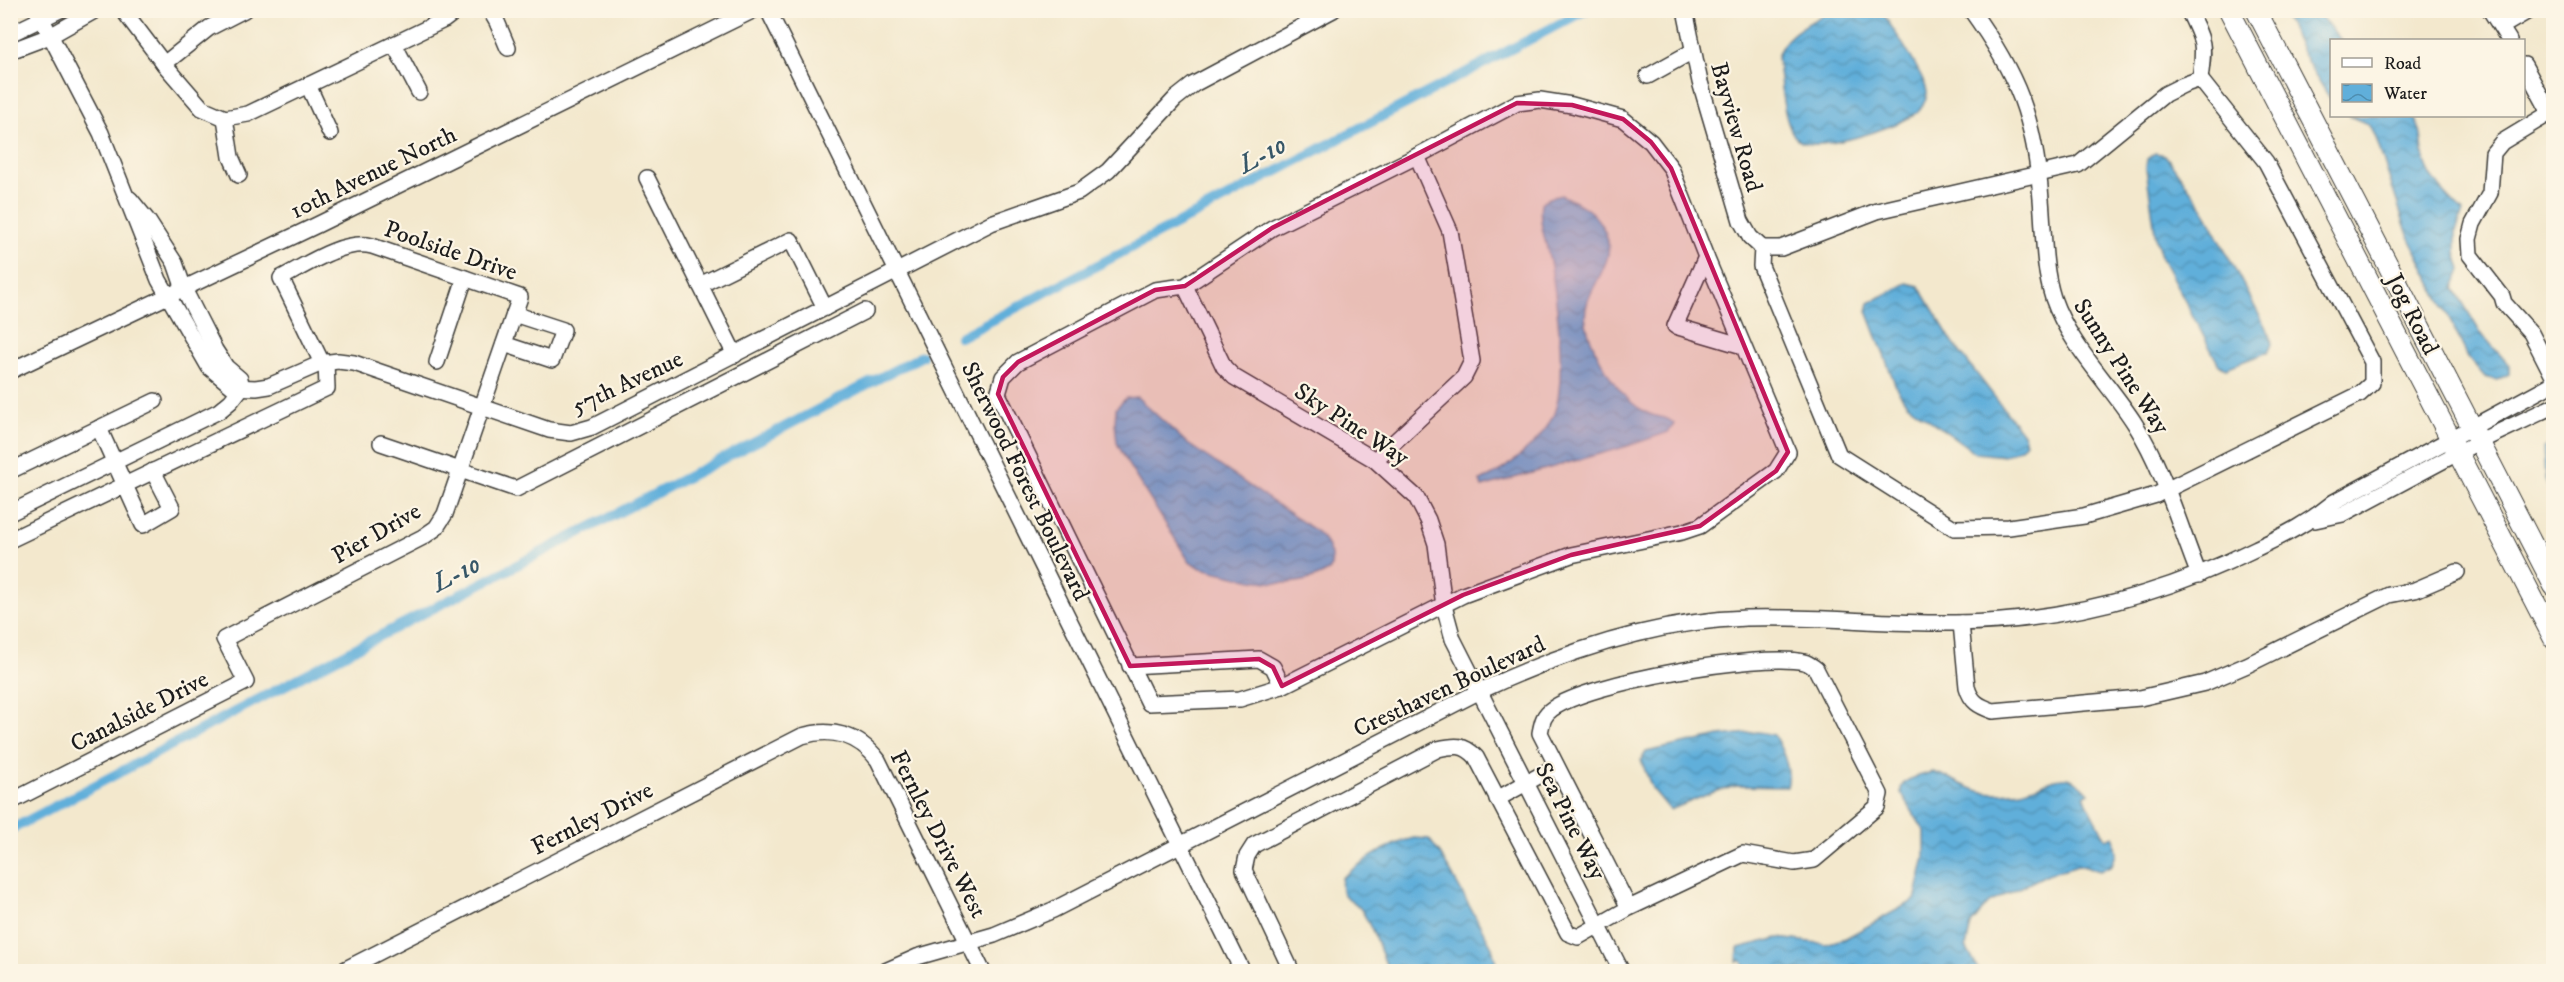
<svg xmlns="http://www.w3.org/2000/svg" width="2564" height="982" viewBox="0 0 2564 982" font-family="'IM FELL DW Pica',serif">
	<style>
		.water { fill: url(#water-waves); stroke: #3e667b; stroke-width: 1.5 }
		.lines { fill: none; stroke-linecap: round; stroke-linejoin: round }
		.canal { stroke: #60afda; stroke-width: 10 }
		.minor-casing { stroke: #3c3b37; stroke-width: 18 }
		.major-casing { stroke: #3c3b37; stroke-width: 22 }
		.minor { stroke: #fff; stroke-width: 15 }
		.major { stroke: #fff; stroke-width: 20 }
		.marked { fill: #c2185b; fill-opacity: 0.2; stroke: #c2185b; stroke-width: 4.5; stroke-linejoin: round }
		.labels { text-anchor: middle; stroke-width: 4.5; stroke-linejoin: round; paint-order: stroke }
		.street-label { font-size: 24px; fill: #1c1c1c; stroke: #fcf5e5 }
		.water-label { font-size: 26px; font-style: italic; fill: #375768; stroke: #fcf5e5 }
	</style>
	<defs>
		<pattern id="water-waves" width="16" height="10" patternUnits="userSpaceOnUse" patternTransform="scale(1.5)"><rect width="16" height="10" fill="#60afda"/><path d="M0 5q4-4 8 0t8 0" fill="none" stroke="#4e8eb0"/></pattern>
	</defs>
	<rect width="100%" height="100%" fill="#fcf5e5"/>
	<filter id="ink" filterUnits="userSpaceOnUse"><feTurbulence type="fractalNoise" baseFrequency=".0167" numOctaves="2"/><feDisplacementMap in="SourceGraphic" scale="12" xChannelSelector="R" yChannelSelector="G"/><feConvolveMatrix kernelMatrix="1 2 1 2 8 2 1 2 1" color-interpolation-filters="sRGB"/></filter>
	<filter id="wash" filterUnits="userSpaceOnUse"><feTurbulence type="fractalNoise" baseFrequency=".008" numOctaves="4" result="noise"/><feDisplacementMap in="SourceGraphic" scale="24" xChannelSelector="R" yChannelSelector="G"/><feGaussianBlur stdDeviation="1.35" result="paint"/><feColorMatrix in="noise" values="0 0 0 0 0 0 0 0 0 0 0 0 0 0 0 0 0 1.4 0 .05"/><feComposite in="paint" operator="in"/></filter>
	<g filter="url(#wash)">
		<rect width="100%" height="100%" fill="#f3e8cd"/>
		<g class="water">
			<path d="M1831 10 1881 11C1891 26 1928 79 1927 94 1926 103 1919 111 1912 116 1892 128 1817 154 1798 140 1782 127 1781 77 1777 57 1784 33 1811 23 1831 10Z"/>
			<path d="M2282 11H2316L2341 40H2332L2331 100 2309 65Z"/>
			<path d="M2349 116H2412C2426 132 2419 145 2426 164 2433 183 2449 198 2463 212L2456 231V253L2461 270 2454 288 2480 332 2509 365V374L2497 380 2485 377 2468 357 2407 232 2375 135 2368 124Z"/>
			<path d="M2155 153 2165 155 2202 206 2269 334 2272 343 2268 352 2226 368 2219 365 2161 256 2156 239 2146 168 2147 159Z"/>
			<path d="M1561 195C1579 203 1594 210 1603 228 1624 264 1579 289 1586 323 1588 335 1595 350 1601 361 1612 382 1628 405 1650 414 1658 418 1668 416 1674 424L1669 432 1628 446 1482 487 1480 481C1505 472 1540 442 1552 418 1568 387 1557 302 1551 267 1548 246 1538 225 1541 204L1549 198Z"/>
			<path d="M1907 283 1919 286 1953 343 2024 435 2026 442 2021 448 2004 456 1976 453 1907 404 1897 389 1867 311 1869 303Z"/>
			<path d="M1137 397 1188 444 1317 532C1328 543 1335 555 1330 570 1291 595 1243 578 1201 568L1189 561 1129 466 1117 443 1115 423 1116 408 1126 398Z"/>
			<path d="M2553 443V501L2545 479 2543 448Z"/>
			<path d="M1758 732 1774 735C1782 749 1792 771 1787 787L1736 786 1711 793 1670 810 1652 788 1641 760 1646 752 1720 736Z"/>
			<path d="M1933 772C1955 778 1970 793 1994 793 2003 793 2014 792 2022 791 2051 784 2064 764 2089 793L2084 796 2106 839 2114 836 2116 854 2112 865 2100 871 2078 865 2048 874 1989 903 1971 924 1966 947 1979 971H1747L1741 960 1737 962 1738 948 1778 938 1826 944 1846 938 1915 900 1925 857V832L1901 793C1899 778 1921 776 1933 772Z"/>
			<path d="M1414 838 1429 839 1441 855 1492 947 1496 964 1492 971H1389C1382 956 1369 918 1359 907 1348 895 1339 900 1342 878 1364 860 1386 845 1414 838Z"/>
		</g>
		<g class="lines">
			<g class="canal">
				<path d="M960 337 1586 10"/>
				<path d="M10 830 358 647 922 356"/>
			</g>
		</g>
	</g>
	<g filter="url(#ink)">
		<g class="lines">
			<defs>
				<g id="minor">
					<path d="M37 10 101 133 159 280 209 367 233 387 256 388 269 386 322 363 338 361 354 363 549 430 571 433 592 427 991 223 1079 192 1108 171 1175 99 1194 84 1333 10"/>
					<path d="M123 10 164 64 202 108 225 118 248 114 444 20 457 10"/>
					<path d="M490 10 497 22 508 48"/>
					<path d="M768 10 1243 972"/>
					<path d="M1685 10 1700 82 1741 221 1750 237 1762 248"/>
					<path d="M1971 10C2018 75 2035 119 2041 199 2044 232 2043 267 2053 298 2069 345 2109 383 2135 424 2164 470 2179 525 2199 575"/>
					<path d="M2490 10 2509 40"/>
					<path d="M2501 27 2530 10"/>
					<path d="M10 34 60 10"/>
					<path d="M394 44 419 92"/>
					<path d="M10 51 50 36 96 10"/>
					<path d="M164 64 209 28 244 10"/>
					<path d="M2524 65 2550 113 2502 142 2493 153 2490 193 2473 224 2469 239 2470 255 2502 296 2504 303 2531 333 2554 378"/>
					<path d="M1648 76 1693 51"/>
					<path d="M308 85 330 133"/>
					<path d="M1540 100 1572 105 1623 119 1651 142 1671 168 1706 257 1788 452 1776 471 1700 526 1682 532 1571 555 1463 595 1282 686 1240 699 1149 703 998 394 1003 377 1018 362 1155 290 1185 286 1272 228 1417 156 1517 103Z"/>
					<path d="M225 118 231 157 239 175"/>
					<path d="M647 178 735 355"/>
					<path d="M130 199 148 221 175 263 184 289 215 350 226 367 240 379 242 387"/>
					<path d="M1762 248 1761 266 1839 455 1954 528 2009 527 2084 516 2156 495 2360 394 2372 383V362L2266 162 2200 79"/>
					<path d="M1762 248H1781L1877 211 2078 165 2165 94 2183 85 2200 79C2205 44 2204 42 2188 10"/>
					<path d="M1706 257 1675 326 1743 346"/>
					<path d="M700 285 791 240 825 308"/>
					<path d="M1185 286 1224 367 1234 377 1375 460 1416 497 1428 520 1436 544 1444 606 1453 639 1622 972"/>
					<path d="M504 344 552 360 563 330 514 314"/>
					<path d="M437 362 465 278"/>
					<path d="M10 371 317 225 754 10"/>
					<path d="M99 428 143 525 172 508 153 471"/>
					<path d="M381 443 516 489 865 311"/>
					<path d="M1375 460 1464 377 1472 361 1450 231 1417 156"/>
					<path d="M10 471 155 401"/>
					<path d="M10 513 219 411 231 401 242 387"/>
					<path d="M2315 520 2343 514 2480 441 2554 406"/>
					<path d="M10 540 327 388 326 362"/>
					<path d="M1961 623 1967 687C1971 702 1979 706 1993 711L2140 698 2205 683 2247 665 2389 595 2415 590 2457 572"/>
					<path d="M1130 666 1259 659 1273 667 1282 686"/>
					<path d="M1497 799 1555 767"/>
					<path d="M10 802 246 682 224 639 423 537 436 528 445 514 520 297 372 246C344 239 306 265 281 278L322 363"/>
					<path d="M340 972 802 736C832 727 859 735 878 760L983 972"/>
					<path d="M883 972 917 957 994 935 1053 910 1480 691C1563 652 1654 621 1746 618 1816 616 1886 624 1955 623 2060 622 2163 595 2257 548 2285 535 2310 522 2334 502L2554 383"/>
					<path d="M1292 972 1244 870 1247 856 1254 845 1438 749C1455 745 1464 744 1476 757L1568 933 1578 937 1629 908 1743 854 1794 863 1814 860 1877 807 1880 794 1816 669C1813 667 1809 663 1804 662 1760 652 1589 682 1552 709 1543 715 1542 723 1540 733L1629 908"/>
				</g>
				<g id="major">
					<path d="M2229 10 2554 639"/>
					<path d="M2256 10 2554 586"/>
				</g>
			</defs>
			<use href="#minor" class="minor-casing"/>
			<use href="#major" class="major-casing"/>
			<use href="#minor" class="minor"/>
			<use href="#major" class="major"/>
		</g>
	</g>
	<path class="marked" d="M1517 103 1572 105 1623 119 1651 142 1671 168 1788 452 1776 471 1700 526 1571 555 1463 595 1282 686 1273 667 1259 659 1130 666 998 394 1003 377 1018 362 1155 290 1185 286 1272 228Z"/>
	<g class="labels">
		<g class="street-label">
			<text transform="translate(1737 127) rotate(74)" y="8">Bayview Road</text>
			<text transform="translate(373 172) rotate(-26)" y="8">10th Avenue North</text>
			<text transform="translate(451 250) rotate(19)" y="8">Poolside Drive</text>
			<text transform="translate(2413 314) rotate(63)" y="8">Jog Road</text>
			<text transform="translate(2122 366) rotate(57)" y="8">Sunny Pine Way</text>
			<text transform="translate(627 382) rotate(-25)" y="8">57th Avenue</text>
			<text transform="translate(1352 424) rotate(33)" y="8">Sky Pine Way</text>
			<text transform="translate(1026 481) rotate(64)" y="8">Sherwood Forest Boulevard</text>
			<text transform="translate(376 533) rotate(-30)" y="8">Pier Drive</text>
			<text transform="translate(1449 686) rotate(-25)" y="8">Cresthaven Boulevard</text>
			<text transform="translate(139 711) rotate(-27)" y="8">Canalside Drive</text>
			<text transform="translate(592 818) rotate(-27)" y="8">Fernley Drive</text>
			<text transform="translate(1571 821) rotate(63)" y="8">Sea Pine Way</text>
			<text transform="translate(939 834) rotate(63)" y="8">Fernley Drive West</text>
		</g>
		<g class="water-label">
			<text transform="translate(1262 154) rotate(-28)" y="9">L-10</text>
			<text transform="translate(456 573) rotate(-27)" y="9">L-10</text>
		</g>
	</g>
	<rect width="2564" height="982" fill="none" stroke="#fcf5e5" stroke-width="36"/>
	<rect x="2330" y="39" width="195" height="78" fill="#fcf5e5" stroke="#a29e95" stroke-width="1.5"/>
	<rect x="2342" y="58" width="30" height="9" fill="#ffffff" stroke="#a29e95" stroke-width="1.5"/>
	<text x="2384" y="69" font-size="18" fill="#1c1c1c">Road</text>
	<rect x="2342" y="84" width="30" height="18" fill="url(#water-waves)" stroke="#a29e95" stroke-width="1.5"/>
	<text x="2384" y="99" font-size="18" fill="#1c1c1c">Water</text>
</svg>
